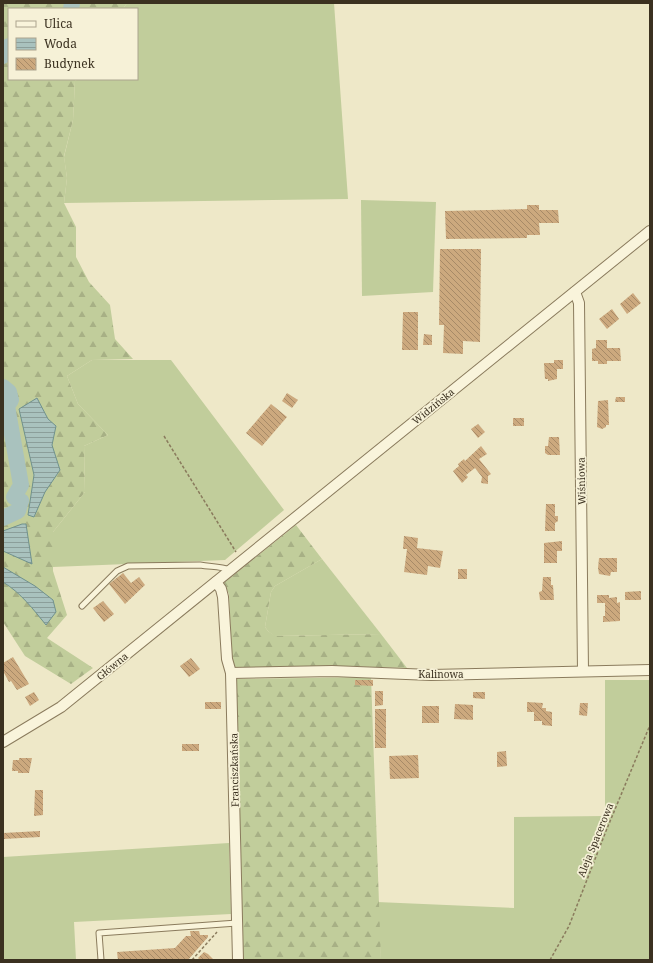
<svg xmlns="http://www.w3.org/2000/svg" width="653" height="963" viewBox="0 0 653 963" font-family="'Noto Serif',serif">
	<style>
		.grass { fill: #c1cd9b }
		.forest { fill: url(#forest-firs) }
		.water { fill: url(#water-rules); stroke: #6f918d }
		.lines { fill: none; stroke-linecap: round; stroke-linejoin: round }
		.river { stroke: #a9c2be; stroke-width: 16 }
		.building { fill: url(#building-back-hatch) }
		.lane-casing { stroke: #8a7b5d; stroke-width: 7 }
		.street-casing { stroke: #8a7b5d; stroke-width: 12 }
		.path { stroke: #8a7b5d; stroke-width: 1.5; stroke-dasharray: 3 2; stroke-linecap: butt }
		.lane { stroke: #f9f4db; stroke-width: 5 }
		.street { stroke: #f9f4db; stroke-width: 10 }
		.labels { text-anchor: middle; stroke-width: 3.5; stroke-linejoin: round; paint-order: stroke }
		.street-label { font-size: 10px; fill: #3b3120; stroke: #f6f1d7 }
	</style>
	<defs>
		<pattern id="forest-firs" width="22" height="20" patternUnits="userSpaceOnUse"><rect width="22" height="20" fill="#c1cd9b"/><path d="M5 1l3.5 6h-7zM16 11l3.5 6h-7z" fill="#a7b085"/></pattern>
		<pattern id="water-rules" width="6" height="5" patternUnits="userSpaceOnUse"><rect width="6" height="5" fill="#a9c2be"/><path d="M0 2.5h6" fill="none" stroke="#8b9e9a"/></pattern>
		<pattern id="building-back-hatch" width="6" height="6" patternUnits="userSpaceOnUse"><rect width="6" height="6" fill="#cca97e"/><path d="M-1 5l2 2M0 0l6 6M5-1l2 2" fill="none" stroke="#a78a67"/></pattern>
	</defs>
	<rect width="100%" height="100%" fill="#eee8c8"/>
	<g class="grass">
		<path d="M127 3H334L348 199 64 203 67 178 64 157 73 120 75 81 78 79H137V9H123Z"/>
		<path d="M361 200 436 202 433 292 362 296Z"/>
		<path d="M92 360H171L284 510 225 560 53 567V532L85 492 84 446 108 435 78 404 67 376Z"/>
		<path d="M322 559 381 634 274 636 268 631 265 627 271 592 275 586Z"/>
		<path d="M605 680H650V960H381L377 902 514 908V817L605 816Z"/>
		<path d="M229 843 231 914 74 922 76 960H3V857Z"/>
	</g>
	<g class="forest">
		<path d="M3 3H127L123 9H9V79H78L75 81 73 120 64 156 67 178 64 203 76 227V257L89 282 110 305 115 339 133 359 92 360 67 376 78 404 108 435 84 446 85 492 53 532V571L67 615 47 638 93 668 71 684 25 656 3 622Z"/>
		<path d="M296 525 322 559 275 586 271 592 265 627 268 631 275 636 381 634 407 668 342 666 236 668 232 663 229 594 224 583Z"/>
		<path d="M371 677 381 960H243L236 679Z"/>
	</g>
	<g class="water">
		<path d="M37 398 48 419 56 426 52 445 60 470 45 492 34 517 28 515 34 475 19 409Z"/>
		<path d="M22 524H26L32 564 3 551V531Z"/>
		<path d="M3 567 35 586 53 600 56 612 46 625C33 609 21 593 3 582Z"/>
	</g>
	<g class="lines">
		<g class="river">
			<path d="M71 9 72 3"/>
			<path d="M3 56 9 46"/>
			<path d="M3 387 9 392 11 400 7 406 21 485 14 497 21 501 18 511 3 518"/>
		</g>
	</g>
	<g class="building">
		<path d="M527 205H539V210H558L559 223H539L540 235H527V238L446 239 445 211 527 209Z"/>
		<path d="M440 249H481L480 342 463 341V354L443 353 444 325H439Z"/>
		<path d="M633 293 641 303 627 314 620 304Z"/>
		<path d="M612 309 619 319 607 329 599 319Z"/>
		<path d="M403 312H418V350H402Z"/>
		<path d="M424 334 432 335V345H423Z"/>
		<path d="M596 340H607V348H620L621 361H607V364H598V361H592V349L596 348Z"/>
		<path d="M554 360H563V369H557V379L548 381V379H545L544 363H554Z"/>
		<path d="M287 393 298 400 292 408 282 401Z"/>
		<path d="M616 397H625V402H615Z"/>
		<path d="M608 400 609 425H606V427L602 429 597 427 598 401Z"/>
		<path d="M271 404 287 417 262 446 246 433Z"/>
		<rect x="513" y="418" width="11" height="8"/>
		<path d="M478 424 485 432 478 438 471 429Z"/>
		<path d="M549 437H559L560 455H548L545 453V446H548Z"/>
		<path d="M481 446 487 454 479 459 491 474 488 476V484L481 483 482 477 475 468 466 475 468 477 462 483 453 471 459 466 458 464 464 459 465 461Z"/>
		<path d="M546 504H555V516H558V521L555 523V531H545Z"/>
		<path d="M404 536 418 538 417 548 443 551 440 568 428 566 427 575 404 572 407 549H403Z"/>
		<path d="M562 541V551H557V563H544V543Z"/>
		<path d="M599 558H617V572H611L610 576 599 574 598 568Z"/>
		<rect x="458" y="569" width="9" height="10"/>
		<path d="M123 573 131 583 139 577 145 585 125 604 109 584Z"/>
		<path d="M543 577H551V585H553L554 600H540L539 592 542 591Z"/>
		<path d="M641 591V600H625V592Z"/>
		<path d="M597 595H609V598L617 597V603L620 602V621L603 622V616H605V603H597Z"/>
		<path d="M103 601 114 614 104 622 93 608Z"/>
		<path d="M13 657 29 684 17 690 11 681 9 682 3 671V663Z"/>
		<path d="M191 658 200 669 189 677 180 666Z"/>
		<path d="M355 680H373V686L355 685Z"/>
		<path d="M375 691H383V705L375 706Z"/>
		<path d="M34 692 39 700 30 706 25 697Z"/>
		<path d="M473 692H485V699L473 698Z"/>
		<rect x="205" y="702" width="16" height="7"/>
		<path d="M527 702 543 703 542 708H546V711L552 712V726L542 725V721H534V712H527Z"/>
		<path d="M580 703H588L587 716 579 715Z"/>
		<path d="M455 704 473 705V720L454 719Z"/>
		<rect x="422" y="706" width="17" height="17"/>
		<rect x="375" y="709" width="11" height="39"/>
		<rect x="182" y="744" width="17" height="7"/>
		<path d="M506 751 507 766 497 767V752Z"/>
		<path d="M418 755 419 778 390 779 389 756Z"/>
		<path d="M19 758H32L29 773H18V771H12L13 760H19Z"/>
		<path d="M35 790H43V815L34 816Z"/>
		<path d="M40 831V837L3 839V833Z"/>
		<path d="M190 931H199L200 935H208V937L188 960H118L117 952 175 948 186 936H191Z"/>
		<path d="M204 952 208 954 214 960H200L198 958Z"/>
	</g>
	<g class="lines">
		<defs>
			<g id="lane">
				<path d="M82 606 117 571 128 566 200 565C211 567 220 566 230 570"/>
				<path d="M101 960 99 933 237 923"/>
			</g>
			<g id="street">
				<path d="M575 292 579 303 583 671"/>
				<path d="M216 582 221 589 223 597 227 659 231 673 238 960"/>
				<path d="M231 673 332 671 431 675 650 670"/>
				<path d="M3 742 61 707 650 231"/>
			</g>
		</defs>
		<use href="#lane" class="lane-casing"/>
		<use href="#street" class="street-casing"/>
		<g class="path">
			<path d="M164 436 236 552"/>
			<path d="M192 960 217 932"/>
			<path d="M550 960 569 926 606 831 650 725"/>
		</g>
		<use href="#lane" class="lane"/>
		<use href="#street" class="street"/>
	</g>
	<g class="labels">
		<g class="street-label">
			<text transform="translate(433 406) rotate(-39)" y="4">Widzińska</text>
			<text transform="translate(581 481) rotate(-91)" y="4">Wiśniowa</text>
			<text transform="translate(112 666) rotate(-39)" y="4">Główna</text>
			<text x="441" y="678">Kalinowa</text>
			<text transform="translate(234 770) rotate(-91)" y="4">Franciszkańska</text>
			<text transform="translate(595 840) rotate(-68)" y="4">Aleja Spacerowa</text>
		</g>
	</g>
	<rect width="653" height="963" fill="none" stroke="#3b3120" stroke-width="8"/>
	<rect x="8" y="8" width="130" height="72" fill="#f6f1d7" stroke="#aba48e"/>
	<rect x="16" y="21" width="20" height="6" fill="#f9f4db" stroke="#aba48e"/>
	<text x="44" y="28" font-size="12" fill="#3b3120">Ulica</text>
	<rect x="16" y="38" width="20" height="12" fill="url(#water-rules)" stroke="#aba48e"/>
	<text x="44" y="48" font-size="12" fill="#3b3120">Woda</text>
	<rect x="16" y="58" width="20" height="12" fill="url(#building-back-hatch)" stroke="#aba48e"/>
	<text x="44" y="68" font-size="12" fill="#3b3120">Budynek</text>
</svg>
